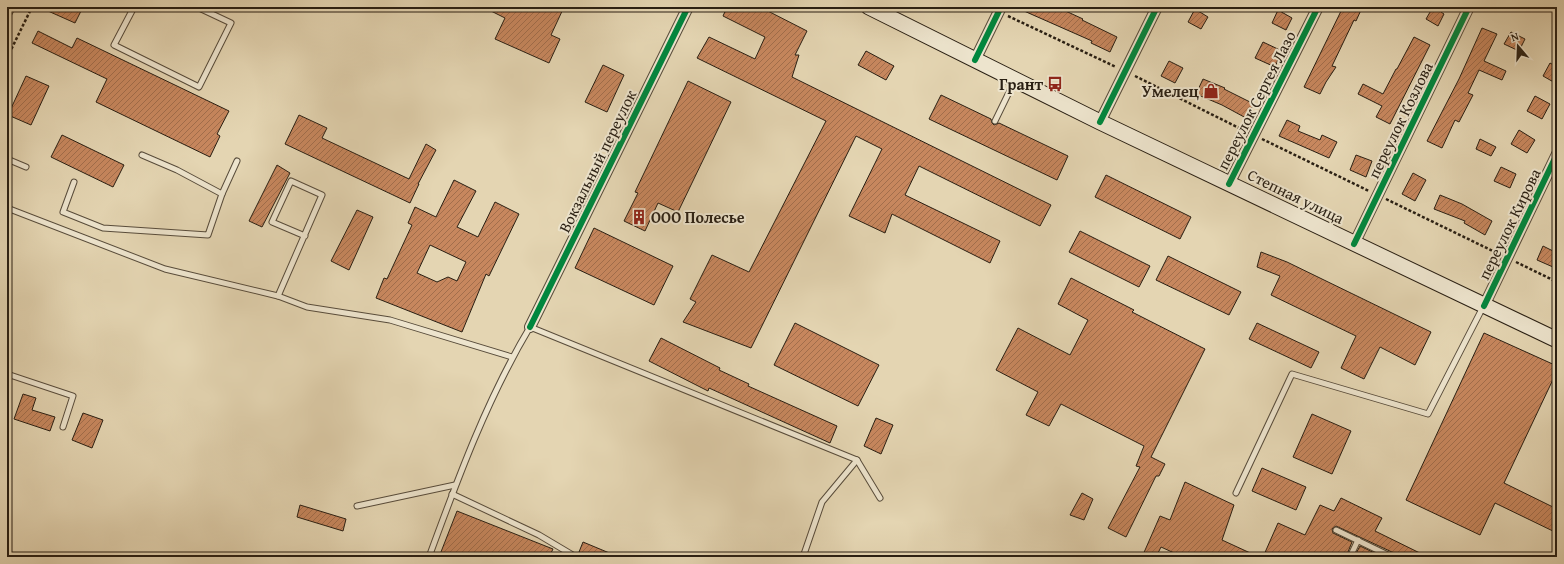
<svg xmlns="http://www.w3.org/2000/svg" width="1564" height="564" viewBox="0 0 1564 564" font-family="'Gentium Book Plus',serif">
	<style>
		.building { fill: url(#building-hatch); stroke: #291f13; fill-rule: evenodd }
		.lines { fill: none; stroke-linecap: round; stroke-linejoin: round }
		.lane-casing { stroke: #584c3b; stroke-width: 7 }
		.street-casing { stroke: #584c3b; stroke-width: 12 }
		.secondary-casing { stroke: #291f13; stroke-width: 17 }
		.path { stroke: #291f13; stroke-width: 2.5; stroke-dasharray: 3 2; stroke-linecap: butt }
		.lane { stroke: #ede4cd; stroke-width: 5 }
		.street { stroke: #ede4cd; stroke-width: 10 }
		.secondary { stroke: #ede4cd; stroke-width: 15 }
		.cycleway-casing { stroke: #ede4cd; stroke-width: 8 }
		.cycleway { stroke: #00873e; stroke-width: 6 }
		.labels { text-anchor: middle; stroke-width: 4; stroke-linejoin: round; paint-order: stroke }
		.poi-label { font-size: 16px; font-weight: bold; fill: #291f13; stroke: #ede4cd; text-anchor: end }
		.street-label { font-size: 16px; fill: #291f13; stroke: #ede4cd }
	</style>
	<defs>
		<pattern id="building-hatch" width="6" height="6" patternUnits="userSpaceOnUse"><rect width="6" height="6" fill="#c7875e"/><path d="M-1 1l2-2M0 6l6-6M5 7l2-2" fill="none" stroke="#a26e4c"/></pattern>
	</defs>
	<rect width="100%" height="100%" fill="#e4d5b2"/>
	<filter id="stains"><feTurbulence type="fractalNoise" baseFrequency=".005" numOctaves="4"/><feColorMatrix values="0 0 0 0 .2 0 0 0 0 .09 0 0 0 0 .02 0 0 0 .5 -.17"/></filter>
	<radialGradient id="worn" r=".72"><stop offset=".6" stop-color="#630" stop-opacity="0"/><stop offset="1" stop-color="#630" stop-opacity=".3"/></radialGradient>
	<g class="building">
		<path d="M39 7H83L75 23Z"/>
		<path d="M483 7H564L551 35 560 39 549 63 495 39 505 18Z"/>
		<path d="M727 7H760L807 31 795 55H799L792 77 1051 205 1040 226 919 166 905 195 1000 241 990 263 892 214 885 233 849 216 882 149 856 136 751 348 683 322 696 302 690 299 712 255 749 272 826 121 697 58 709 37 755 59 765 37 723 16Z"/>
		<path d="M1015 7H1057L1083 19 1082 20 1117 37 1110 52 1091 43 1092 41Z"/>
		<path d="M1343 7H1354L1361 10 1356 21 1354 20 1332 66 1336 67 1326 82 1320 94 1304 87Z"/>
		<path d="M1433 7H1444L1441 12 1444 14 1438 26 1426 19Z"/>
		<path d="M1195 9 1208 17 1201 29 1188 22Z"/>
		<path d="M1278 10 1292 18 1286 30 1272 23Z"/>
		<path d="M1482 28 1497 34 1484 61 1506 71 1502 80 1479 70 1468 93 1473 95 1459 122 1455 120 1442 148 1427 141 1459 79Z"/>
		<path d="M38 31 72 48 77 38 229 111 217 134 220 136 210 157 96 102 107 79 32 43Z"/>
		<path d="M1511 32 1525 39 1519 51 1504 44Z"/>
		<path d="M1414 37 1430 45 1390 124 1376 117 1382 106 1358 94 1363 84 1383 94 1396 69H1397Z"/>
		<path d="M1263 42 1282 51 1275 67 1255 58Z"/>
		<path d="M866 51 894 66 886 80 858 65Z"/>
		<path d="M1169 61 1183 68 1175 83 1161 76Z"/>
		<path d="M1550 63 1557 67V84L1543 76Z"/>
		<path d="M603 65 624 75 607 112 585 102Z"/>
		<path d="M26 76 49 86 31 125 8 115Z"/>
		<path d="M1203 79 1225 88 1224 89 1254 104 1246 118 1222 105 1196 94Z"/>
		<path d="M688 81 731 102 678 212 658 203 645 231 624 221 638 193 635 192Z"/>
		<path d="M941 95 991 119 992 123 994 125 999 123 1068 156 1057 180 929 119Z"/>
		<path d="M1535 96 1550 104 1542 119 1527 111Z"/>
		<path d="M299 115 327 128 322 138 409 179 426 144 436 150 418 184H419L410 203 285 144Z"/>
		<path d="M1287 120 1300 126 1298 131 1320 140 1322 135 1337 142 1329 158 1279 136Z"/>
		<path d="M1519 130 1535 140 1527 153 1511 144Z"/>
		<path d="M62 135 124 165 113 187 51 157Z"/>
		<path d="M1480 139 1496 147 1491 156 1476 149Z"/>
		<path d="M1356 155 1372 161 1366 177 1350 170Z"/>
		<path d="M277 165 290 173 262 227 249 221Z"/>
		<path d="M1501 167 1516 174 1510 188 1494 181Z"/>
		<path d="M1413 173 1426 180 1415 201 1402 194Z"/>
		<path d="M1106 175 1191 217 1180 239 1095 197Z"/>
		<path d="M454 180 476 191 457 227 478 237 495 202 519 214 489 276 486 274 462 332 376 298 384 278 387 279 412 225 408 223 415 207 436 217ZM430 245 466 262 457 281 448 277 437 282 417 273Z"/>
		<path d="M1440 195 1462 204 1492 221 1485 235 1464 223 1465 221 1434 209Z"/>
		<path d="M357 210 373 217 349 270 331 261Z"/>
		<path d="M594 228 673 266 654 305 575 268Z"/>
		<path d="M1080 231 1150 266 1139 287 1069 252Z"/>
		<path d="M1543 246 1557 253V258L1553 267 1537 260Z"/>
		<path d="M1261 252 1287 262 1431 332 1415 365 1380 347 1364 379 1341 368 1356 336 1271 295 1280 276 1257 267Z"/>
		<path d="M1168 256 1241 292 1229 315 1156 280Z"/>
		<path d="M1071 278 1134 310 1132 312 1205 349 1151 457 1165 464 1159 476H1156L1126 537 1108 528 1140 467 1136 466 1144 446 1061 404 1049 426 1026 415 1038 392 996 370 1018 328 1070 355 1088 320 1058 304Z"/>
		<path d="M795 323 879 365 858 406 774 365Z"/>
		<path d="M1257 323 1319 352 1311 368 1249 339Z"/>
		<path d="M1484 333 1557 366V371L1504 483 1557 509V533L1495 503 1480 535 1406 500Z"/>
		<path d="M661 338 720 368 719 370 749 384 748 386 837 426 830 443 709 388 708 391 649 361Z"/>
		<path d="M23 394 36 398 32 410 55 417 50 431 14 419Z"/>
		<path d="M83 413 103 420 92 448 72 440Z"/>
		<path d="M1312 414 1351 431 1332 474 1293 457Z"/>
		<path d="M876 418 893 425 881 454 864 446Z"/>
		<path d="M1262 468 1306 487 1296 510 1252 491Z"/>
		<path d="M1185 482 1234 505 1222 540 1259 557H1233L1225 554 1224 557 1216 554 1214 557H1183L1161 547 1156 557H1142L1160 516 1170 520Z"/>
		<path d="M1082 493 1093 499 1084 520 1070 515Z"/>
		<path d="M1341 498 1382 518 1375 531 1428 557H1396L1394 553 1336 526 1332 529 1333 533 1352 542 1346 557H1263L1278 523 1305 535 1320 505 1334 511Z"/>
		<path d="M300 505 346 519 343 531 297 517Z"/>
		<path d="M457 511 553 549 549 557H439Z"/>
		<path d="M583 542 619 557H589L579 552Z"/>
		<path d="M1360 546 1383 557H1354Z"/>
	</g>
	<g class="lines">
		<defs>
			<g id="lane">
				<path d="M134 7 114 45 199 87 231 23 197 7"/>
				<path d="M995 121 1015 80"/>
				<path d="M142 155 177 170 222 194"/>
				<path d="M7 159 26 167"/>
				<path d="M74 182 63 212 103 228 208 235 222 194 237 161"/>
				<path d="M7 208 165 269 278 296 307 307 390 320 512 357"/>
				<path d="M278 296 322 195 291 181 272 222 305 236"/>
				<path d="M7 374 73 396 63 427"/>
				<path d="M1236 493 1292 374 1428 414 1483 307"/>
				<path d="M452 494 539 535 576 557"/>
				<path d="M357 506 455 485"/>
				<path d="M1336 530 1392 557"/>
				<path d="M429 557C458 478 487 399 530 327L857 460 880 498"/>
				<path d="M803 557 822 502 857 460"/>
				<path d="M1350 557 1358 540"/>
			</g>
			<g id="street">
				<path d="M7 12 10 7"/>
				<path d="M975 60 1001 7"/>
				<path d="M1100 122 1157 7"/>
				<path d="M1229 184 1318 7"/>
				<path d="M1354 244 1469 7"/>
				<path d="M1484 306 1557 154"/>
				<path d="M530 327 688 7"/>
			</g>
			<path id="secondary" d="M869 7 1100 122 1557 340"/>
		</defs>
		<use href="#lane" class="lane-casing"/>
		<use href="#street" class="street-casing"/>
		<use href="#secondary" class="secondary-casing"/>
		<g class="path">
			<path d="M1008 16 1116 67"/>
			<path d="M7 58 32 7"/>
			<path d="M1135 76 1245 131"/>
			<path d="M1262 139 1369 191"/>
			<path d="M1386 199 1499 254"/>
			<path d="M1516 262 1557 282"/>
		</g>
		<use href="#lane" class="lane"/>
		<use href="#street" class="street"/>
		<use href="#secondary" class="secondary"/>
		<defs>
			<g id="cycleway">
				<path d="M975 60 1001 7"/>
				<path d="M1100 122 1157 7"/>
				<path d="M1229 184 1318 7"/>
				<path d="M1354 244 1469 7"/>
				<path d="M1484 306 1557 154"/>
				<path d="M530 327 688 7"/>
			</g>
		</defs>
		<use href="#cycleway" class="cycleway-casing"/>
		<use href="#cycleway" class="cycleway"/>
	</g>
	<defs>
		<symbol id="bus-bare" viewBox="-9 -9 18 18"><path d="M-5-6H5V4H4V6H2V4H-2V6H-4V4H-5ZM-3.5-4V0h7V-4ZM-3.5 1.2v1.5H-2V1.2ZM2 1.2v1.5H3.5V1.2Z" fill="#8f2418" stroke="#ede4cd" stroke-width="2.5" paint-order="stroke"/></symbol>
		<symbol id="shop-bare" viewBox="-9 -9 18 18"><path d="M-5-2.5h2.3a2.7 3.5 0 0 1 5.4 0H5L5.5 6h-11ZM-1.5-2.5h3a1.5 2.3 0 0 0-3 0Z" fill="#8f2418" stroke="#ede4cd" stroke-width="2.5" paint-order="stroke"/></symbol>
		<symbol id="building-bare" viewBox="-9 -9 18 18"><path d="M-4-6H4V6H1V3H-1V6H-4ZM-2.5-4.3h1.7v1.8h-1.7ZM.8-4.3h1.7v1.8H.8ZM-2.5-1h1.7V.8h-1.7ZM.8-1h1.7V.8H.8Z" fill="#8f2418" stroke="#ede4cd" stroke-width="2.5" paint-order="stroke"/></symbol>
	</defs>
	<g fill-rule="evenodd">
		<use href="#bus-bare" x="1044" y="73" width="22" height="22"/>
		<use href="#shop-bare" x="1200" y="80" width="22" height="22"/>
		<use href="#building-bare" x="628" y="206" width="22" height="22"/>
	</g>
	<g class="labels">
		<g class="poi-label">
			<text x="1043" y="90">Грант</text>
			<text x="1199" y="97">Умелец</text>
			<text x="651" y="223" text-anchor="start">ООО Полесье</text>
		</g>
		<g class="street-label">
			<text transform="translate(1256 100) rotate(-63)" y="6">переулок Сергея Лазо</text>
			<text transform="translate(1400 120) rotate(-64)" y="6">переулок Козлова</text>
			<text transform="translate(597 161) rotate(-64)" y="6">Вокзальный переулок</text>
			<text transform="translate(1296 196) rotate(26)" y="6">Степная улица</text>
			<text transform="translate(1509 224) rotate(-64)" y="6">переулок Кирова</text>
		</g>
	</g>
	<rect width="1564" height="564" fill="none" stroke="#e4d5b2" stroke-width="24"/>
	<rect x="8" y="8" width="1548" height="548" fill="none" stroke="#291f13" stroke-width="2"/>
	<rect x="12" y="12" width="1540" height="540" fill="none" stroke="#291f13"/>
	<g transform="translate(1518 46) rotate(341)" stroke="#ede4cd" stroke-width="3" paint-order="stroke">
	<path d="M0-3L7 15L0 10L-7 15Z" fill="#291f13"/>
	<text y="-6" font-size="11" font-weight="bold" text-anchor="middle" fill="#291f13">N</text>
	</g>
	<rect width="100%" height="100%" filter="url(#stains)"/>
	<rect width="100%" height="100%" fill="url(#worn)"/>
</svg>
